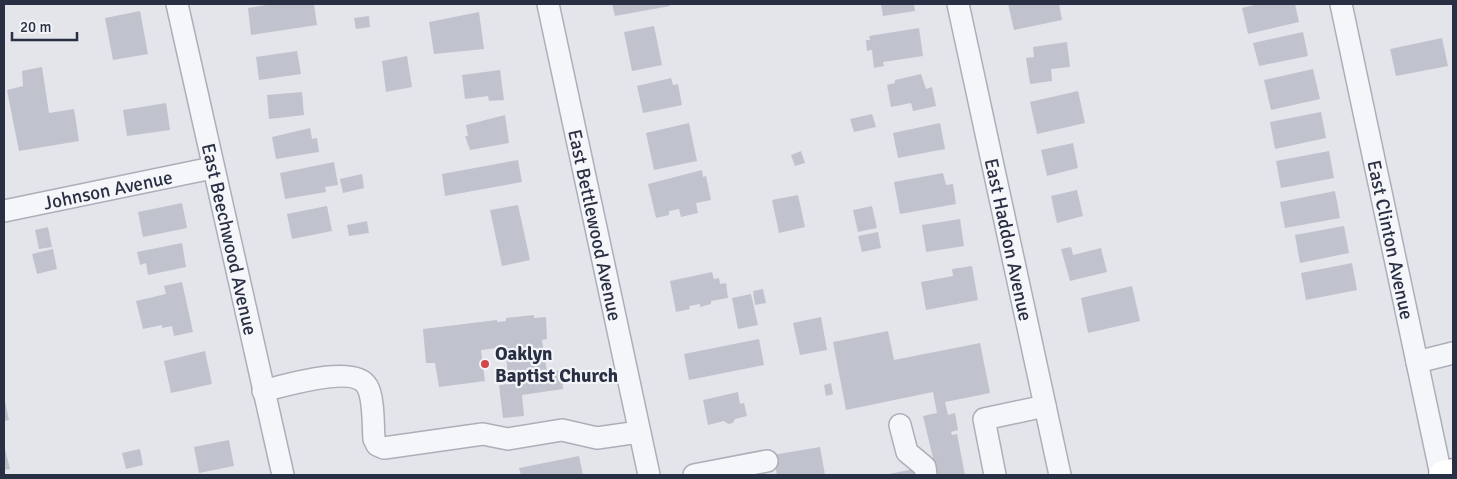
<svg xmlns="http://www.w3.org/2000/svg" width="1457" height="479" viewBox="0 0 1457 479" font-family="Signika,sans-serif">
	<style>
		.building { fill: #c0c3ce }
		.lines { fill: none; stroke-linecap: round; stroke-linejoin: round }
		.minor-casing { stroke: #acafb9; stroke-width: 24 }
		.highway-casing { stroke: #8990a2; stroke-width: 30 }
		.minor { stroke: #f5f6f9; stroke-width: 21 }
		.highway { stroke: #fff; stroke-width: 28 }
		.poi-dot { fill: #d14649; stroke: #f2f4f8; stroke-width: 2 }
		.labels { text-anchor: middle; stroke-width: 4.5; stroke-linejoin: round; paint-order: stroke }
		.street-label { font-size: 19px; fill: #2a3044; stroke: #f2f4f8 }
		.poi-label { font-size: 19px; font-weight: bold; fill: #2a3044; stroke: #f2f4f8; text-anchor: start }
	</style>
	<rect width="100%" height="100%" fill="#e3e5eb"/>
	<g class="building">
		<path d="M273 4H314L317 25 251 35 248 8Z"/>
		<path d="M612 4H670V6L615 16Z"/>
		<path d="M881 4H914L915 11 883 16Z"/>
		<path d="M1008 4H1059L1062 20 1014 30Z"/>
		<path d="M1258 4H1295L1299 22 1248 34 1242 8Z"/>
		<path d="M140 11 148 54 113 60 105 18Z"/>
		<path d="M479 12 484 49 434 54 429 22Z"/>
		<path d="M369 16 370 27 356 29 354 18Z"/>
		<path d="M654 26 662 65 632 71 624 32Z"/>
		<path d="M919 28 923 56 883 62 884 66 874 68 872 50 867 51 866 40H870L869 36Z"/>
		<path d="M1303 32 1308 56 1259 66 1253 43Z"/>
		<path d="M1442 38 1448 66 1396 76 1390 49Z"/>
		<path d="M1067 42 1070 67 1051 69 1052 81 1030 84 1026 58 1034 57 1033 47Z"/>
		<path d="M297 51 301 74 259 80 256 57Z"/>
		<path d="M407 56 412 87 386 92 382 61Z"/>
		<path d="M42 67 49 113 74 109 79 141 19 151 7 90 23 86 22 71Z"/>
		<path d="M1313 69 1320 99 1271 110 1264 80Z"/>
		<path d="M500 70 504 100 489 101 488 96 465 99 462 75Z"/>
		<path d="M921 74 926 89 932 87 936 106 913 111 911 103 891 107 887 85 895 83V80Z"/>
		<path d="M671 78 673 85 678 84 682 105 643 113 637 86Z"/>
		<path d="M1078 91 1085 123 1037 134 1030 102Z"/>
		<path d="M302 92 304 115 269 119 267 95Z"/>
		<path d="M166 103 170 130 127 136 123 110Z"/>
		<path d="M1321 112 1326 138 1275 149 1270 122Z"/>
		<path d="M872 114 876 127 854 132 850 119Z"/>
		<path d="M505 115 509 143 470 150 465 136H468L466 125Z"/>
		<path d="M689 123 697 161 654 170 646 133Z"/>
		<path d="M940 123 945 149 898 158 893 133Z"/>
		<path d="M310 128 312 139 317 138 319 152 276 159 272 137Z"/>
		<path d="M1073 143 1078 168 1047 176 1041 150Z"/>
		<path d="M801 151 805 163 795 166 791 155Z"/>
		<path d="M1329 151 1334 178 1281 188 1276 161Z"/>
		<path d="M518 160 522 182 445 196 442 174Z"/>
		<path d="M334 162 338 185 325 187 326 192 285 199 280 173Z"/>
		<path d="M702 170 703 177 706 176 711 200 696 203 698 213 681 217 679 209 669 211V215L656 218 648 184Z"/>
		<path d="M943 173 946 185 953 184 956 204 900 214 894 182Z"/>
		<path d="M362 174 364 188 343 193 340 179Z"/>
		<path d="M1077 190 1083 216 1057 223 1051 196Z"/>
		<path d="M1335 191 1340 218 1285 228 1280 202Z"/>
		<path d="M798 195 805 227 779 233 772 200Z"/>
		<path d="M182 203 187 228 143 237 138 212Z"/>
		<path d="M518 205 530 260 502 266 490 210Z"/>
		<path d="M327 206 332 231 292 239 287 214Z"/>
		<path d="M872 206 877 228 858 232 853 210Z"/>
		<path d="M960 219 964 246 926 252 922 225Z"/>
		<path d="M367 221 369 233 349 236 347 225Z"/>
		<path d="M1344 226 1349 253 1300 263 1295 235Z"/>
		<path d="M48 227 52 247 39 249 35 230Z"/>
		<path d="M878 232 881 248 862 252 858 236Z"/>
		<path d="M182 243 186 267 148 275 146 263 140 265 137 252Z"/>
		<path d="M1071 247 1073 255 1101 248 1107 272 1070 281 1061 249Z"/>
		<path d="M53 249 57 269 37 274 32 254Z"/>
		<path d="M1352 263 1357 290 1306 300 1301 273Z"/>
		<path d="M972 266 978 300 926 310 921 282 953 276 952 269Z"/>
		<path d="M712 272 714 279 719 278 720 284 726 283 728 298 711 301V304L700 307V304L689 306 690 309 676 312 670 281Z"/>
		<path d="M182 282 193 332 174 336 172 326 162 328V325L143 329 136 301 166 294 164 286Z"/>
		<path d="M1132 286 1140 321 1088 333 1081 298Z"/>
		<path d="M763 289 766 303 755 305 753 291Z"/>
		<path d="M751 294 758 325 738 329 732 298Z"/>
		<path d="M534 315V318L546 317 547 339 542 340 547 372 562 370 563 389 522 395 524 416 503 418 499 385 509 384 505 347 481 350 485 381 439 387 435 363H426L423 329 497 320V322L506 321V318Z"/>
		<path d="M821 317 827 350 800 355 793 323Z"/>
		<path d="M888 331 894 360 980 343 990 393 945 402 948 415 955 413 958 430 951 432 952 435 957 434 965 475H937L923 416 937 413 933 392 846 410 833 342Z"/>
		<path d="M759 339 764 365 689 380 684 354Z"/>
		<path d="M205 351 212 384 171 393 164 361Z"/>
		<path d="M831 383 833 394 826 396 824 385Z"/>
		<path d="M738 392 740 404 744 403 747 416 735 419 733 423 728 424 724 421 708 425 703 400Z"/>
		<path d="M4 397 9 420 4 421Z"/>
		<path d="M229 440 234 466 199 473 194 447Z"/>
		<path d="M4 445 10 469 4 470Z"/>
		<path d="M820 447 825 475H777L773 455Z"/>
		<path d="M140 449 143 465 126 469 122 453Z"/>
		<path d="M579 456 583 475H521L519 468Z"/>
		<path d="M914 469 916 475H889V474Z"/>
	</g>
	<g class="lines">
		<defs>
			<g id="minor">
				<path id="s1" d="M177 4 283 475"/>
				<path id="s2" d="M548 4 649 475"/>
				<path id="s3" d="M958 4 1060 475"/>
				<path id="s4" d="M1341 4 1441 475"/>
				<path id="s5" d="M4 211 212 168"/>
				<path d="M1417 362 1453 353"/>
				<path d="M263 391C284 386 354 364 367 386 374 397 373 426 374 439L377 445 384 448 483 434 508 439 562 430 597 438 639 432"/>
				<path d="M900 425 907 452 925 467 926 475"/>
				<path d="M694 475 767 461"/>
				<path d="M995 475 984 419 1045 406"/>
			</g>
			<path id="highway" d="M1443 475 1453 473"/>
		</defs>
		<use href="#minor" class="minor-casing"/>
		<use href="#highway" class="highway-casing"/>
		<use href="#minor" class="minor"/>
		<use href="#highway" class="highway"/>
	</g>
	<circle class="poi-dot" cx="485" cy="364" r="5"/>
	<g class="labels">
		<g class="street-label">
			<text dy="7" stroke="none"><textPath href="#s5" startOffset="106">Johnson Avenue</textPath></text>
			<text dy="7" stroke="none"><textPath href="#s2" startOffset="226">East Bettlewood Avenue</textPath></text>
			<text dy="7" stroke="none"><textPath href="#s3" startOffset="241">East Haddon Avenue</textPath></text>
			<text dy="7" stroke="none"><textPath href="#s4" startOffset="241">East Clinton Avenue</textPath></text>
			<text dy="7" stroke="none"><textPath href="#s1" startOffset="241">East Beechwood Avenue</textPath></text>
		</g>
		<g class="poi-label">
			<text x="495" y="360">Oaklyn<tspan x="495" dy="22">Baptist Church</tspan></text>
		</g>
	</g>
	<rect width="1457" height="479" fill="none" stroke="#2a3044" stroke-width="10"/>
	<path d="M12 32v8h65v-8" fill="none" stroke="#2a3044" stroke-width="2.5"/>
	<text x="20" y="32" font-size="15" fill="#2a3044" stroke="#f2f4f8" stroke-width="4" paint-order="stroke">20 m</text>
</svg>
